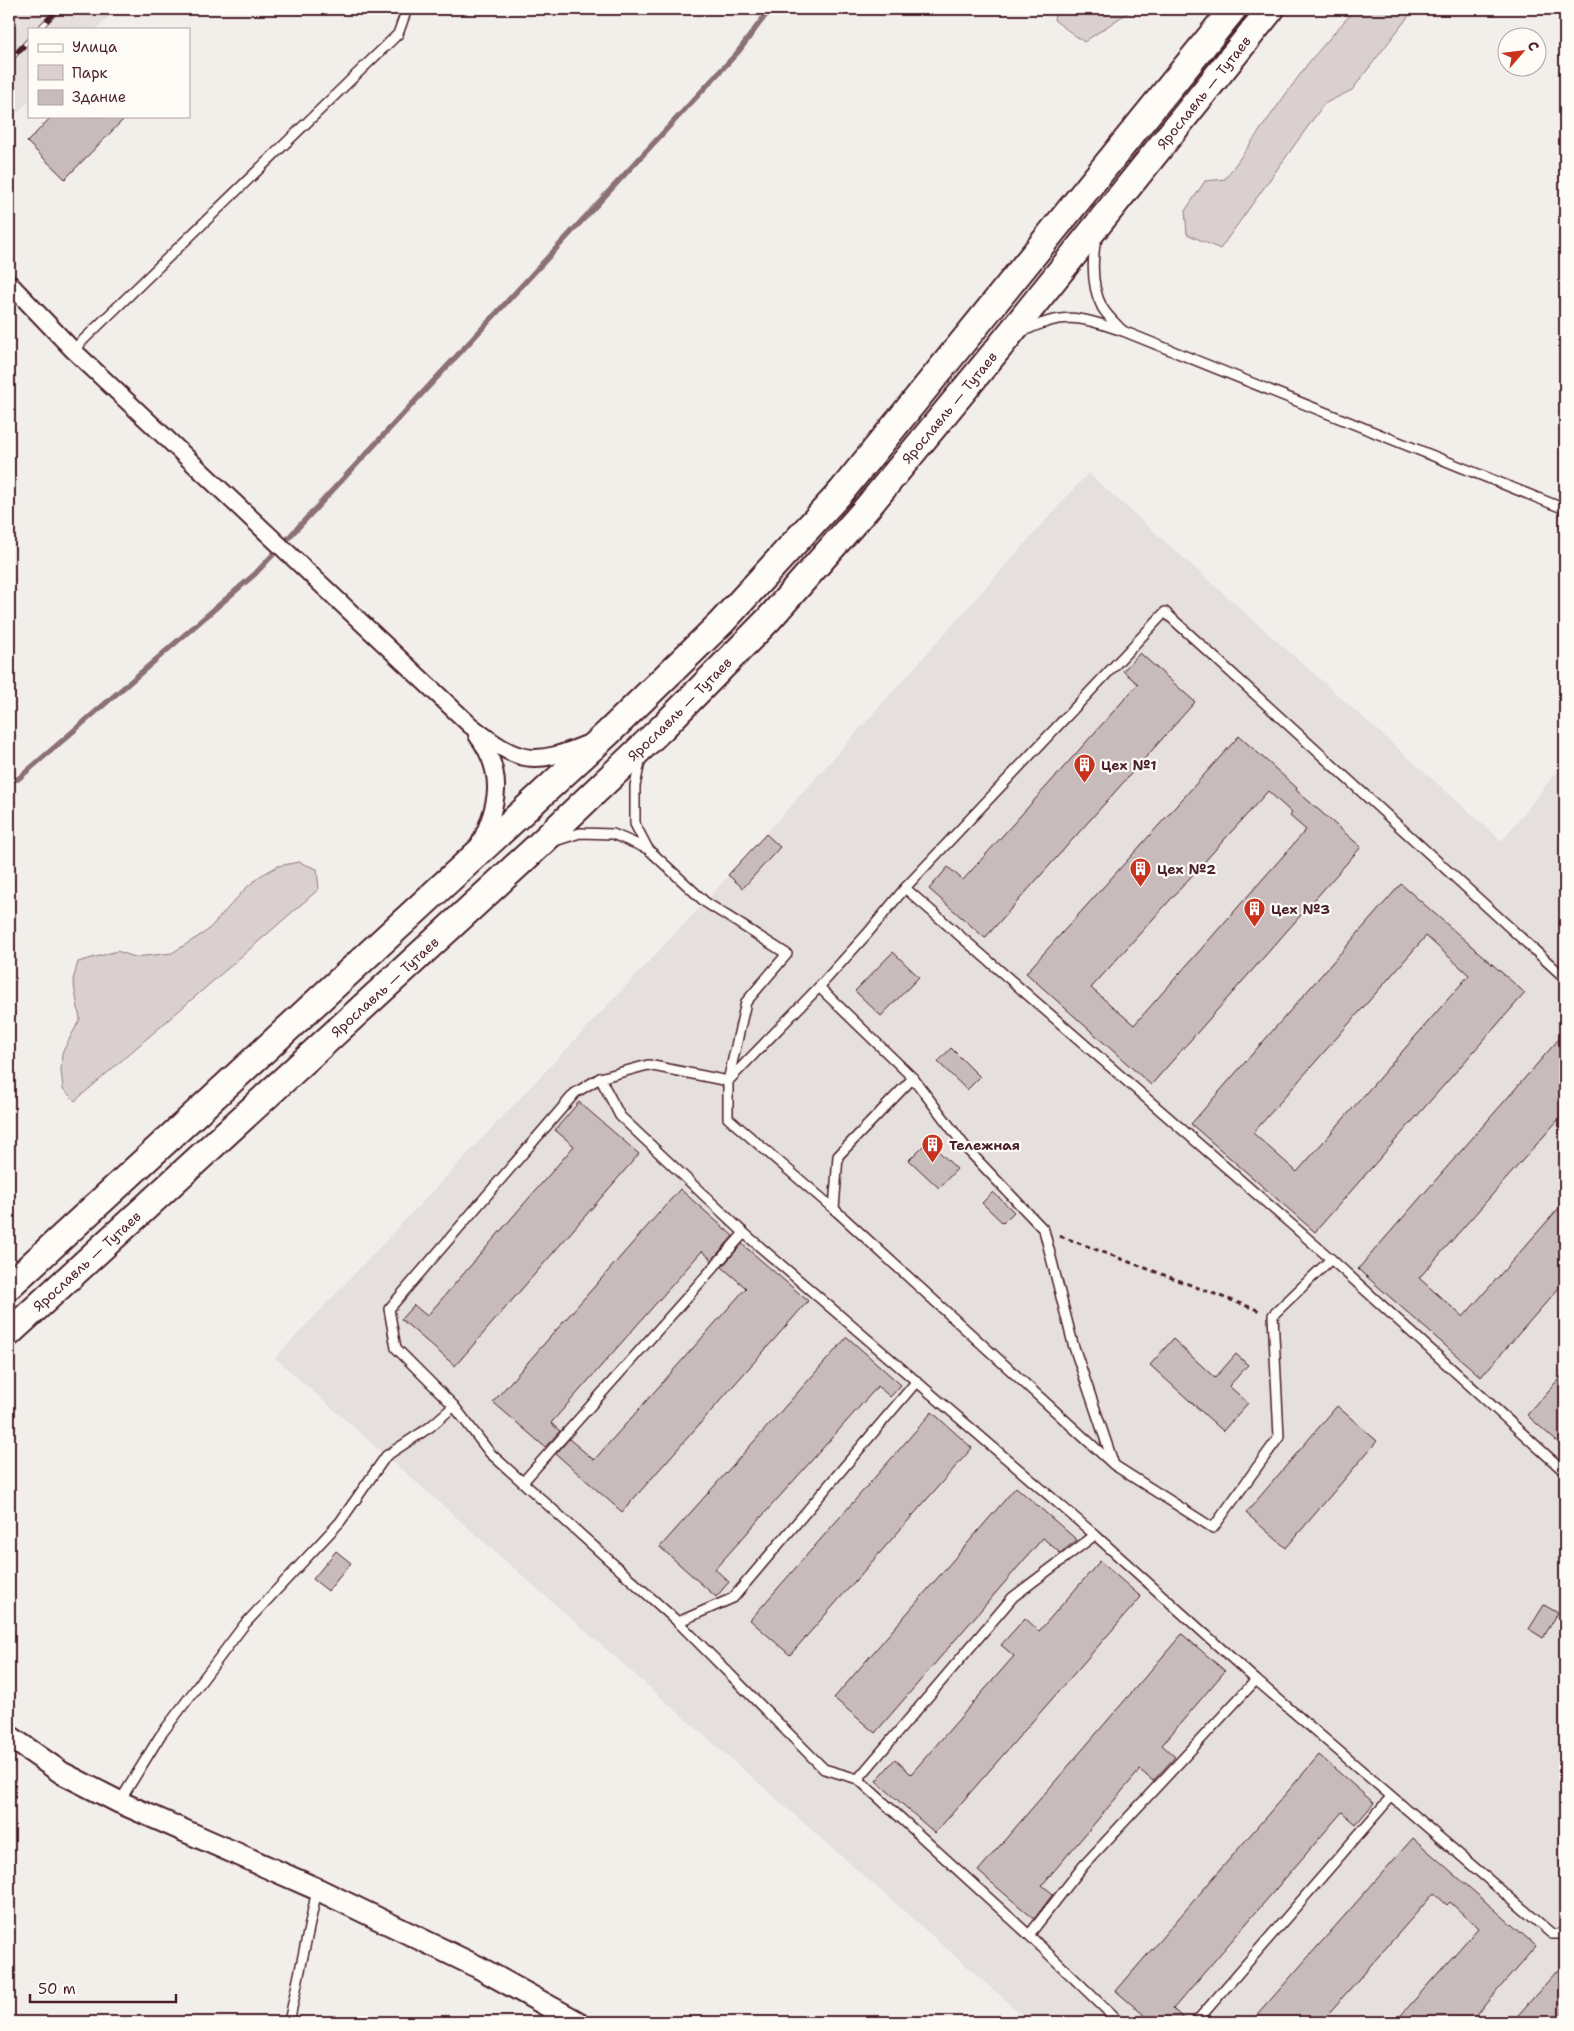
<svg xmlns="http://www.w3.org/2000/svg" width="1574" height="2031" viewBox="0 0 1574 2031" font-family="'Shantell Sans',sans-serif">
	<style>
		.built { fill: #e5dfdd }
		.green { fill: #d9d0cf; stroke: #92787d }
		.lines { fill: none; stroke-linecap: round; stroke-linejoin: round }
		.stream { stroke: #8b6f75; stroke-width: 5.5 }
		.building { fill: #c8bbbb; stroke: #4a1f2b; fill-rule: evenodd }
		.service-casing { stroke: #4a1f2b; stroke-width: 12 }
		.minor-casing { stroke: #4a1f2b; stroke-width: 20 }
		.tertiary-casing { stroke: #4a1f2b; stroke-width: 25 }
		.primary-casing { stroke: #4a1f2b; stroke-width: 30 }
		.path { stroke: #4a1f2b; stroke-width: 3; stroke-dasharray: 5 4; stroke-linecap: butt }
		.service { stroke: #fdfcf7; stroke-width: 9 }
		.minor { stroke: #fdfcf7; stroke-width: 16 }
		.tertiary { stroke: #fdfcf7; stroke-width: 21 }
		.primary { stroke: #fdfcf7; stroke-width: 26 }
		.rail-casing { stroke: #4a1f2b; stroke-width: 5.5 }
		.rail { stroke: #fdfcf7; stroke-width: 4; stroke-dasharray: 11; stroke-linecap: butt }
		.labels { text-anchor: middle; stroke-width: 4.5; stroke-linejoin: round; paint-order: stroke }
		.street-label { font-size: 14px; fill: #4a1f2b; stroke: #fdfcf7 }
		.poi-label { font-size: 14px; font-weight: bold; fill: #4a1f2b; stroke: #fdfcf7; text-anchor: start }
	</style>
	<rect width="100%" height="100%" fill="#f2efeb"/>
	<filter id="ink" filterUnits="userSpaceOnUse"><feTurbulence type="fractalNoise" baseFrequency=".02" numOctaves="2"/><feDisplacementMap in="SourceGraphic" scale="10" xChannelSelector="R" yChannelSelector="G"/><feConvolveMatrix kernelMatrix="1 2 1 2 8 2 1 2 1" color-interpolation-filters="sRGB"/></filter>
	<g filter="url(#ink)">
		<g class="built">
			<path d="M9 9H116L97 29H29V101L9 122Z"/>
			<path d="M1088 473 1502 841 1565 761V2022H1030L275 1358 705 902Z"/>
		</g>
		<g class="green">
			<path d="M1056 9H1133L1084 42 1054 20Z"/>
			<path d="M1355 9H1414L1352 90 1324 104 1220 249 1187 234 1185 211 1205 181 1225 179 1309 62Z"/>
			<path d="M299 862 317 869 319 889 75 1101 63 1089 61 1070 62 1053 80 1019 73 980 78 962 117 951 135 957 172 953 207 931 247 887 260 876 278 866Z"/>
		</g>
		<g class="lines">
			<path class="stream" d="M9 780 18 779 255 574 738 52 770 9"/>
		</g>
		<g class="building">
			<path d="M52 116H127L65 179 27 142Z"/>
			<path d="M1140 653 1195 702 985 938 929 889 948 867 963 880 1138 684 1123 671Z"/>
			<path d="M1239 736 1297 788 1296 790 1361 847 1151 1085 1026 973ZM1268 791 1292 813 1290 816 1306 830 1134 1025 1091 988Z"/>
			<path d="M766 834 780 847 743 888 728 875Z"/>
			<path d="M1401 884 1525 993 1315 1232 1191 1124ZM1426 936 1469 975 1297 1172 1253 1133Z"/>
			<path d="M893 952 919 977 881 1016 855 991Z"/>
			<path d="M1565 1032V1112L1419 1278 1463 1317 1565 1201V1281L1481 1377 1358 1269Z"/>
			<path d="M951 1048 980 1077 967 1090 938 1062Z"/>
			<path d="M579 1102 639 1154 455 1366 401 1319 414 1305 427 1316 574 1146 555 1130Z"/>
			<path d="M928 1141 957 1169 939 1188 909 1160Z"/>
			<path d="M680 1189 733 1236 712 1260 702 1251 551 1423 560 1431 545 1447 493 1402Z"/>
			<path d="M993 1192 1014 1212 1003 1223 982 1203Z"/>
			<path d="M742 1244 808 1301 622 1512 556 1454 569 1439 594 1460 746 1288 722 1267Z"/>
			<path d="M847 1337 901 1385 890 1397 878 1386 715 1569 729 1582 716 1597 660 1547Z"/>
			<path d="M1173 1339 1215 1378 1236 1354 1248 1365 1229 1386 1248 1403 1223 1431 1150 1365Z"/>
			<path d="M1565 1372V1449L1527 1415Z"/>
			<path d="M1337 1406 1377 1441 1286 1548 1246 1513Z"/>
			<path d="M932 1412 972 1448 790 1655 750 1620Z"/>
			<path d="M1016 1487 1077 1540 1060 1553 1043 1538 875 1733 834 1698Z"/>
			<path d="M336 1551 351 1563 328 1591 313 1579Z"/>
			<path d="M1100 1561 1141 1597 935 1833 876 1781 895 1759 911 1774 1014 1656 1001 1645 1025 1618 1039 1631Z"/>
			<path d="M1544 1605 1558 1613 1543 1638 1529 1629Z"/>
			<path d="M1182 1634 1225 1671 1162 1745 1175 1757 1153 1781 1140 1770 1042 1885 1053 1894 1034 1919 978 1871Z"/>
			<path d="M1319 1755 1374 1803 1356 1824 1342 1812 1173 2009 1188 2022H1152L1116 1991Z"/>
			<path d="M1413 1838 1536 1946 1470 2022H1395L1478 1928 1450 1902 1447 1905 1434 1893 1321 2022H1251Z"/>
			<path d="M1565 1962V2022H1512Z"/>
		</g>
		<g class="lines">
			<defs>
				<g id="service">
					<path d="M1096 238C1092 261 1091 286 1102 307 1107 316 1116 324 1123 331"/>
					<path d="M1022 332C1065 311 1079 317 1123 331L1565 509"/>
					<path d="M73 350 398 34 407 9"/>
					<path d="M641 757 635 786V824L648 849"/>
					<path d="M555 841 580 833 613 834 648 849 705 902 787 954 746 1002 728 1081V1118L834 1209 1114 1465 1213 1528 1279 1437 1273 1315 1331 1259"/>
					<path d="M905 888 1331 1259 1565 1472"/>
					<path d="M819 987 867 934 905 888 1165 612 1565 978"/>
					<path d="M600 1078 575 1093 389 1309 396 1348 454 1406 490 1453 678 1622 824 1769 858 1779 1029 1935 1119 2022"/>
					<path d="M913 1078 819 987 728 1081 648 1065 600 1078 620 1116 744 1233 1095 1535 1256 1680 1552 1934H1565"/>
					<path d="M834 1209 838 1156 913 1078 967 1149 1044 1230 1073 1344 1113 1462"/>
					<path d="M523 1482 744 1233"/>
					<path d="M678 1622 733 1598 917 1381"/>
					<path d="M858 1779 1013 1597 1095 1535"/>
					<path d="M120 1801 160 1736 244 1625 340 1522 386 1456 430 1427 454 1406"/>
					<path d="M1029 1935 1084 1865 1256 1680"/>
					<path d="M289 2022 317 1890"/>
					<path d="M1196 2022 1391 1797"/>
				</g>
				<g id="minor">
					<path d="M9 283 73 350 470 725C518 763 532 767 589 743"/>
					<path d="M477 735C506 774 498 806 479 845"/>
				</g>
				<path id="tertiary" d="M9 1736 62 1773 119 1802 317 1889 478 1967 577 2022"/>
				<g id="primary">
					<path d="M9 1286 608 733 721 623 841 492 1233 9"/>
					<path id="s1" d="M9 1333 538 846 662 728 769 619 866 509 997 350 1271 9"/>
				</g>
			</defs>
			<use href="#service" class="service-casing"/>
			<use href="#minor" class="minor-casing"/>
			<use href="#tertiary" class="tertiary-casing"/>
			<use href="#primary" class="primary-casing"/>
			<path class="path" d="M1060 1236 1260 1311"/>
			<use href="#service" class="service"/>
			<use href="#minor" class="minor"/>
			<use href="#tertiary" class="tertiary"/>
			<use href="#primary" class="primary"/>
			<defs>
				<g id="rail">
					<path d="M39 29 58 9"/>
					<path d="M9 61 29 40"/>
				</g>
			</defs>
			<use href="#rail" class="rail-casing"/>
			<use href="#rail" class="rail"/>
		</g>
	</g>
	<defs>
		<symbol id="building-pin" viewBox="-11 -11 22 30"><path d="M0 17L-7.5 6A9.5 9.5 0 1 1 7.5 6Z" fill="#c8321e" stroke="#fdfcf7"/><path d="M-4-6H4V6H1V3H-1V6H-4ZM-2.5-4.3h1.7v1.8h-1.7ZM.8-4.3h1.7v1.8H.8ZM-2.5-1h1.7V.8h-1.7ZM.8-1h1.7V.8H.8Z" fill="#fff"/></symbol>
	</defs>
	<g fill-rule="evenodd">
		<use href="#building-pin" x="1072" y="752" width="25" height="34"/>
		<use href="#building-pin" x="1128" y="856" width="25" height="34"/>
		<use href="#building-pin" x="1242" y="896" width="25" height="34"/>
		<use href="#building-pin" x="920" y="1132" width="25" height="34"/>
	</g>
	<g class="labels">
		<g class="street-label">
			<text dy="5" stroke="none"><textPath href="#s1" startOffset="1726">Ярославль — Тутаев</textPath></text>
			<text dy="5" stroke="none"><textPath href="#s1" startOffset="1321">Ярославль — Тутаев</textPath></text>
			<text dy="5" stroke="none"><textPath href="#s1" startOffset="916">Ярославль — Тутаев</textPath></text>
			<text dy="5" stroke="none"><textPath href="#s1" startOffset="511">Ярославль — Тутаев</textPath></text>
			<text dy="5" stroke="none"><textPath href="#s1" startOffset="106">Ярославль — Тутаев</textPath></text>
		</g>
		<g class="poi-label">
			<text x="1101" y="770">Цех №1</text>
			<text x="1157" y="874">Цех №2</text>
			<text x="1271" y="914">Цех №3</text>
			<text x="949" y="1150">Тележная</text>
		</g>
	</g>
	<rect width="1574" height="2031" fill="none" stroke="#fdfcf7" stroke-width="30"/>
	<rect x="15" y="15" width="1544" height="2001" fill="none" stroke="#4a1f2b" stroke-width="2" filter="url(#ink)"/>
	<rect x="28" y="28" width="162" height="90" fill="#fdfcf7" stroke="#b5a4a5"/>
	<rect x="38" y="44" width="25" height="8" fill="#fdfcf7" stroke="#b5a4a5"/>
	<text x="72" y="52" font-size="15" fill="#4a1f2b">Улица</text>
	<rect x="38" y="65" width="25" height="15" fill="#d9d0cf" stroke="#b5a4a5"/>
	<text x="72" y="78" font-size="15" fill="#4a1f2b">Парк</text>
	<rect x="38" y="90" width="25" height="15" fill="#c8bbbb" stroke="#b5a4a5"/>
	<text x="72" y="102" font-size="15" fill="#4a1f2b">Здание</text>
	<g transform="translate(1522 52) rotate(62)"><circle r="24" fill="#fdfcf7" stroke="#b5a4a5"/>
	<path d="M0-4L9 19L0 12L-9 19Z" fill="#c8321e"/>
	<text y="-8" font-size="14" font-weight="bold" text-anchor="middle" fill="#4a1f2b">С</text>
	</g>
	<path d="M30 1994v8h146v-8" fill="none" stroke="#4a1f2b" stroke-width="2.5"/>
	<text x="38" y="1994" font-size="15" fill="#4a1f2b" stroke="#fdfcf7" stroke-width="4" paint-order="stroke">50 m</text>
</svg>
